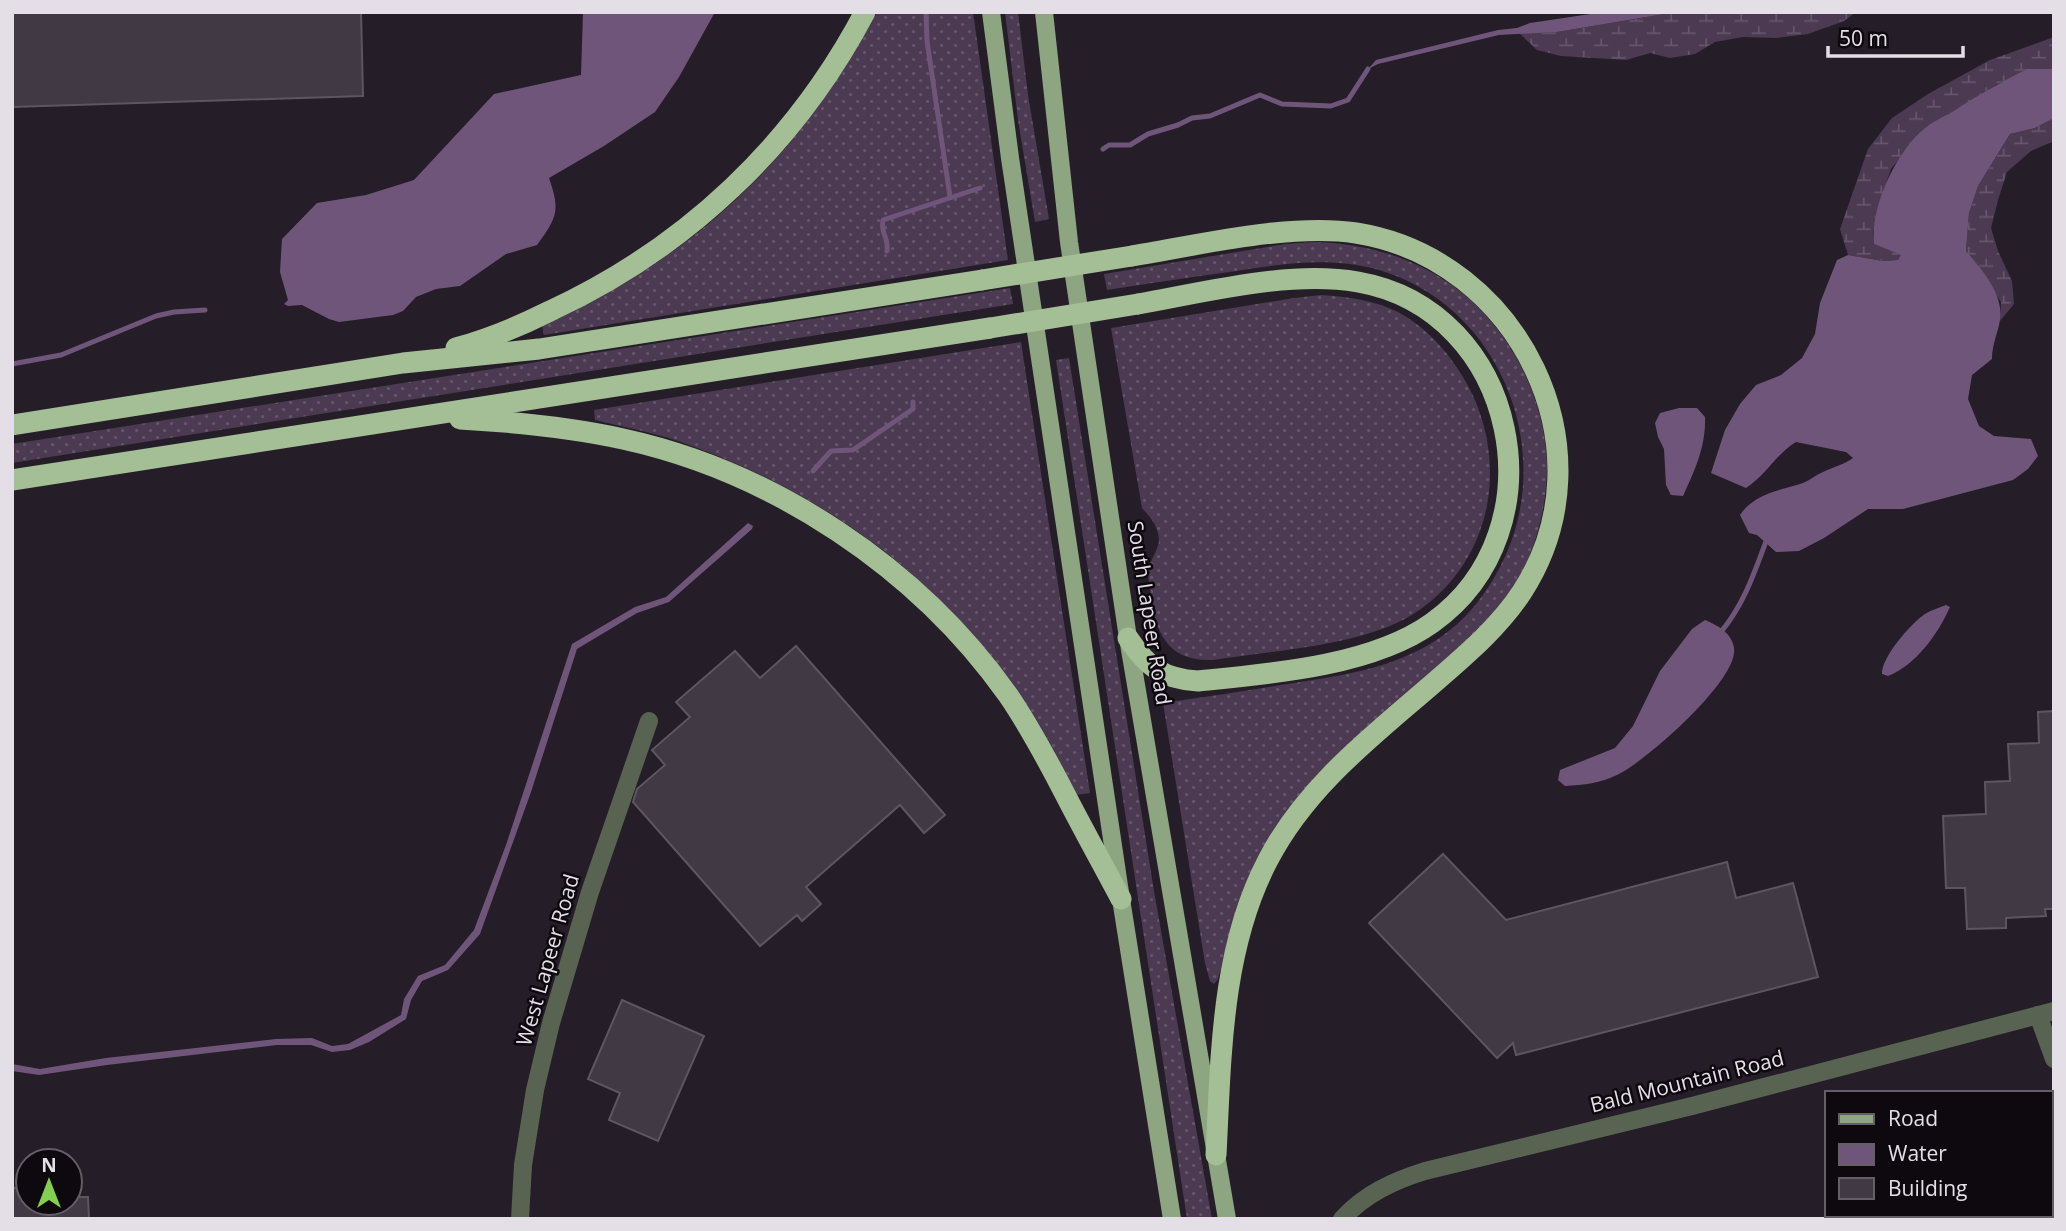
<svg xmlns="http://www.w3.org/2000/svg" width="2066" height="1231" viewBox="0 0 2066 1231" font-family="'Open Sans',sans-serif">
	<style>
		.grass { fill: url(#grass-dots) }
		.wetland { fill: url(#wetland-marsh) }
		.water { fill: #6f5579 }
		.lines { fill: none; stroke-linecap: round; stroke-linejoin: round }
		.stream { stroke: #6f5579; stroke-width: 5 }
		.building { fill: #413944; stroke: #5e5561; stroke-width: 2 }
		.minor { stroke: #586352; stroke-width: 18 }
		.major { stroke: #8ea582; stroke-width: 18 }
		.highway { stroke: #a4bf95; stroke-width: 21 }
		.highway-bridge { stroke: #a4bf95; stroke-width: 21 }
		.labels { text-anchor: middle; stroke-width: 5; stroke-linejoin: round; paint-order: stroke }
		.street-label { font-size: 21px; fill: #e4dfe6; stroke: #0d090e }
	</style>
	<defs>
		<pattern id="grass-dots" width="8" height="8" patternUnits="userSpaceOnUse" patternTransform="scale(1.75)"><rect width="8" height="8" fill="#4b3a52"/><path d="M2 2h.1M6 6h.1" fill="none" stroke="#65566b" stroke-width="1.8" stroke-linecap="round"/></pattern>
		<pattern id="wetland-marsh" width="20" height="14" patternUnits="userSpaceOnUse" patternTransform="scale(1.75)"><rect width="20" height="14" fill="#4b3a52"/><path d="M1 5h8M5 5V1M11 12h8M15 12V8" fill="none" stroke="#65566b"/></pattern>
	</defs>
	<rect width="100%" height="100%" fill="#251e28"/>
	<g class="grass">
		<path d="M877 12H973L1008 260 544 335 542 326C693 258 799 159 877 12Z"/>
		<path d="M1005 12H1018L1028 95 1049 219 1035 222 1018 120Z"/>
		<path d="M1315 242C1389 244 1457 273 1501 334 1528 371 1545 416 1547 462 1548 510 1532 568 1501 605 1442 677 1356 724 1298 797 1278 822 1266 851 1253 880 1246 894 1238 908 1233 923 1227 941 1223 961 1218 979L1214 984 1210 981 1205 963 1163 703C1205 697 1247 690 1288 684 1338 676 1386 670 1430 644 1461 626 1484 598 1500 567 1559 455 1503 307 1379 270 1327 255 1275 265 1222 273 1184 278 1145 284 1107 290L1104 274 1285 244Z"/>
		<path d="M1010 288 1013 304 12 463V444Z"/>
		<path d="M1321 295C1348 297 1374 300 1398 312 1420 324 1439 342 1453 362 1511 440 1502 553 1418 611 1368 646 1274 650 1213 660 1169 662 1155 634 1151 594 1150 587 1148 579 1148 572 1149 561 1158 551 1159 541 1159 527 1151 518 1142 508L1111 328 1294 298Z"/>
		<path d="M1021 342 1090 793 1076 795C1000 624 854 501 678 441 651 432 623 427 595 420L594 410Z"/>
		<path d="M1069 358 1154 891 1212 1219H1187L1056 360Z"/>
	</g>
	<g class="wetland">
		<path d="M1676 12H1856L1844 21 1808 34 1776 38 1743 37 1715 42 1695 54 1670 58 1650 53 1626 60 1561 56 1537 50 1519 33 1557 32Z"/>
		<path d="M2054 37V69L2027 70 1996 85 1923 130 1891 169 1881 198 1873 232 1874 244 1902 255 1898 260 1883 261 1848 255 1840 229 1868 149 1892 118 1928 94 1990 60Z"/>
		<path d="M2054 118V141L2031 151 2007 172 1998 200 1991 228 1998 251 2012 281 2014 304 2000 321 2001 302 1966 251 1969 213 1978 186 2010 134 2035 128Z"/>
	</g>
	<g class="water">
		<path d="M583 12H715L679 77 655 112 604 146 549 178C560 210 558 216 537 245L506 254 460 286 436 289 416 297 403 311 393 315 339 322 329 319 302 305 288 306 284 304 288 300 280 272 282 239 317 203 366 195 414 180 494 94 581 75Z"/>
		<path d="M1604 12H1676L1557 32 1499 35 1378 64 1368 69 1376 60 1498 30 1517 28 1530 23Z"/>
		<path d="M2027 69H2054V118L2035 128 2010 134 1978 186 1969 213 1966 251C1982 270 2004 294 2000 320 1998 333 1992 344 1992 359L1972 375 1968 399 1979 426 1994 436 2031 439 2038 456 2028 469 2013 480 1903 509H1868L1824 538 1799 551 1776 552 1757 535 1749 533 1740 515C1755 493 1779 491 1803 483 1810 480 1816 475 1823 472 1833 467 1843 465 1853 458L1846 452 1796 442C1776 454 1767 474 1746 488L1711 473 1725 430 1740 404 1756 385 1781 375 1802 358 1815 334 1820 303 1837 260 1848 255 1883 261 1898 260 1901 255 1874 244C1870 207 1896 152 1924 129 1932 122 1943 117 1952 112 1976 96 2001 82 2027 69Z"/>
		<path d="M1679 408H1697L1705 417C1706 446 1695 470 1683 496L1671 495 1666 485 1664 449 1658 437 1655 423 1660 413Z"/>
		<path d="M748 523 753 526 752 529 669 602 637 613 577 649 531 792 480 934 448 970 422 981 411 1000 406 1019 369 1042 350 1050 332 1052 311 1045H277L107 1065 39 1075 12 1071V1064L40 1069 106 1058 276 1039 312 1038 332 1046 348 1044 401 1015 404 999 418 976 445 965 474 930 506 845 572 644 635 607 666 597Z"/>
		<path d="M1946 605 1950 607C1938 634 1916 665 1888 676L1882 674C1881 658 1911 623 1925 614 1931 610 1939 608 1946 605Z"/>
		<path d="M1705 620C1717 625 1732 633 1734 648 1739 680 1645 762 1617 775 1600 783 1584 785 1565 786L1558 780 1560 770 1615 748 1633 726 1660 671 1692 629Z"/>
	</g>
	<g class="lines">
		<g class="stream">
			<path d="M926 12 927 41 950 197"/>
			<path d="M1103 149 1109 145H1130L1148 134 1178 125 1192 118 1210 116 1260 95 1282 104 1331 106 1348 100 1368 69"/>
			<path d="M887 251C889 237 880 233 883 220L980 188"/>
			<path d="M12 364 61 355 156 316 174 312 205 310"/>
			<path d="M813 471 831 451 853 450 913 409V402"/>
			<path d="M1720 633C1744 605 1755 571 1768 536"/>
		</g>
	</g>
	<g class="building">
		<path d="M12 12H361L363 96 12 107Z"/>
		<path d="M796 646 945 815 924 833 900 805 806 887 821 904 802 921 797 915 760 946 633 802 637 789 665 765 652 750 690 717 676 702 735 651 760 678Z"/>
		<path d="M2054 711V909H2045L2046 916 2006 918V928L1967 929 1965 888H1946L1943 816 1986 814 1985 782 2010 781 2008 744 2039 743 2038 712Z"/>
		<path d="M1443 854 1506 920 1727 862 1736 898 1793 883 1818 977 1516 1055 1513 1043 1497 1058 1369 923Z"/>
		<path d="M622 1000 704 1036 658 1141 609 1120 620 1093 588 1079Z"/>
		<path d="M28 1187V1203H70V1197H88L89 1219H12V1188Z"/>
	</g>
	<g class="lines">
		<g class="minor">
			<path d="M2038 1015 2054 1059"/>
			<path d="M520 1219 523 1165 535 1090 551 1023 590 892 649 721"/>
			<path d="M1342 1219C1365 1194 1393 1181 1425 1171L1692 1106 2054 1011"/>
		</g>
		<g class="major">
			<path d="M991 12 1010 158 1121 899 1172 1219"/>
			<path d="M1044 12 1069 242 1128 638 1227 1219"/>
		</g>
		<g class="highway">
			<path d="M1132 256C1199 245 1290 223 1356 233 1519 259 1614 450 1522 592 1499 627 1467 654 1436 681 1374 735 1307 785 1268 860 1221 949 1221 1057 1216 1155"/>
			<path d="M456 348C489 339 520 326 550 311 686 248 795 145 865 12"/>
			<path d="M460 419C514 422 569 427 623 439 774 472 918 568 1008 695 1030 727 1048 761 1066 796 1084 831 1103 865 1121 899"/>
			<path d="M12 425 403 363 539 349 982 280"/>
			<path d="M12 480 990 328"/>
			<path d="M1128 638C1147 667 1163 679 1198 681 1270 674 1372 666 1432 623 1563 530 1518 310 1358 282 1290 270 1206 292 1138 304"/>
		</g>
		<g class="highway-bridge">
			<path d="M982 280 1132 256"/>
			<path d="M990 328 1138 304"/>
		</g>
	</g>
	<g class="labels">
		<g class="street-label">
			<text transform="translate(1149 613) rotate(81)" y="7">South Lapeer Road</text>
			<text transform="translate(548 960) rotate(-74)" y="7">West Lapeer Road</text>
			<text transform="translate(1687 1082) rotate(-14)" y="7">Bald Mountain Road</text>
		</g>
	</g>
	<rect width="2066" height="1231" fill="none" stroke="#e4dfe6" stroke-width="28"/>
	<rect x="1825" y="1091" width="228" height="126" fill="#0d090e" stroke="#635f64" stroke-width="2"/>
	<rect x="1839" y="1114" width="35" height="10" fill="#8ea582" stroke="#635f64" stroke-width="2"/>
	<text x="1888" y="1126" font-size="21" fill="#e4dfe6">Road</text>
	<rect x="1839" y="1144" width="35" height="21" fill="#6f5579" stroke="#635f64" stroke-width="2"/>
	<text x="1888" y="1161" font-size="21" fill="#e4dfe6">Water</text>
	<rect x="1839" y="1178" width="35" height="21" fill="#413944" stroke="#635f64" stroke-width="2"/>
	<text x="1888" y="1196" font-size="21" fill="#e4dfe6">Building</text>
	<g transform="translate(49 1182)"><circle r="33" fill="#0d090e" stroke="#635f64" stroke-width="2"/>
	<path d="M0-5L12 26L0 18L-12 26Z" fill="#83d04e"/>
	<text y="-10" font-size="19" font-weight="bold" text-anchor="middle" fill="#e4dfe6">N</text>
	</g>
	<path d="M1828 46v10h135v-10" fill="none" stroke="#e4dfe6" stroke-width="3.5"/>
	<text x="1839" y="46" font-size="21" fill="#e4dfe6" stroke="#0d090e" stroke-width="5" paint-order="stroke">50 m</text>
</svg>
